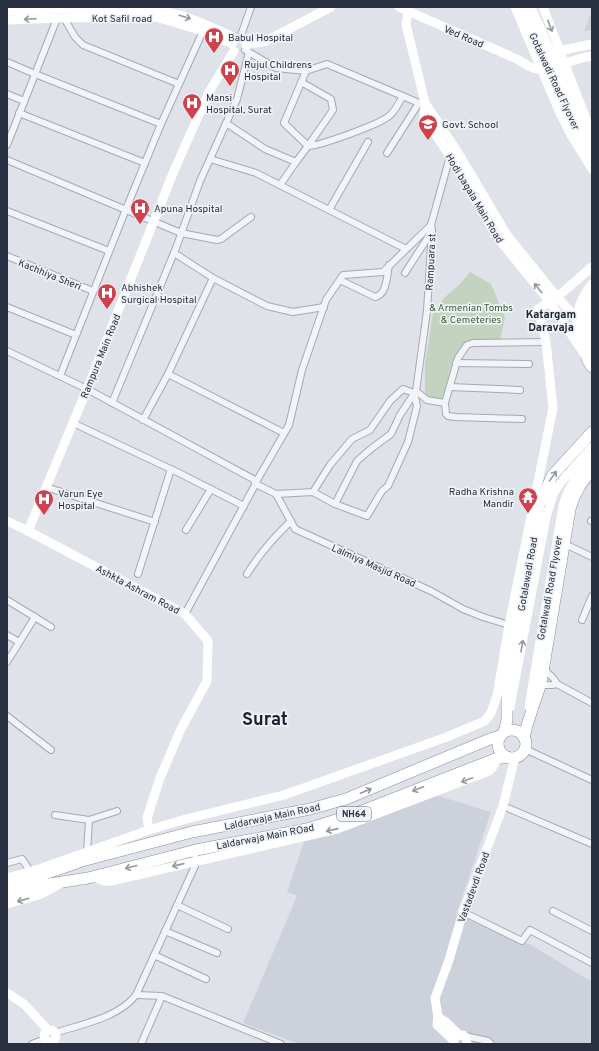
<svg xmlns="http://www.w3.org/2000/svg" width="599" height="1051" viewBox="0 0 599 1051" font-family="Overpass,sans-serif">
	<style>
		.built { fill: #cdd1db }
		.green { fill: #c4d3c0 }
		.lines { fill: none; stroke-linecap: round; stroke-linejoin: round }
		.street-casing { stroke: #a5a9b3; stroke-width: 8 }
		.highway-casing { stroke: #878ea0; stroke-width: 12 }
		.street { stroke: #f2f4f7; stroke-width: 6 }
		.secondary { stroke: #fff; stroke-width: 9 }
		.highway { stroke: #fff; stroke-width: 11 }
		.secondary-bridge { stroke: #fff; stroke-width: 9 }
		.oneway { stroke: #9497a0 }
		.labels { text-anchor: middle; stroke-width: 3.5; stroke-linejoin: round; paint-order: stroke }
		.shield { fill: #eff2f6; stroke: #646a77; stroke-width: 1 }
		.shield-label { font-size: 9px; font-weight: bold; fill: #282f41 }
		.street-label { font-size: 10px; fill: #282f41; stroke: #eff2f6 }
		.poi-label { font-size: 10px; fill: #282f41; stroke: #eff2f6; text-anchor: start }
		.park-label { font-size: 10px; fill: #395d35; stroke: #eff2f6 }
		.neighbourhood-label { font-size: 11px; font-weight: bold; fill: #1a2031; stroke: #eff2f6 }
		.town-label { font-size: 18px; font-weight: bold; fill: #1a2031; stroke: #eff2f6 }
	</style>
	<rect width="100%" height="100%" fill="#e0e2e9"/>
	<g class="built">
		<path d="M592 11V30L584 31Z"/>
		<path d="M436 795 491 812 456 915 531 945 592 982V1044H299L243 1023 297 896 287 892 305 839Z"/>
	</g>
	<path class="green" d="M470 272 491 284 505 317 500 340 466 344 444 401 425 396V364L433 313 445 297 459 285Z"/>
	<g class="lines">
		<defs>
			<g id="street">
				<path d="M64 18 75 37 83 45 179 84"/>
				<path d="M240 38 251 7"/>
				<path d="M245 50 276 68 306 71 327 64 419 103H425"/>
				<path d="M7 62 35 74 161 124"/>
				<path d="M301 82 331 99 333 110 308 146"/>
				<path d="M7 94 24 101"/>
				<path d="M19 113 145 163"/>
				<path d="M226 123 265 149 296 162 280 185"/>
				<path d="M7 145 58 16"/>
				<path d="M308 146C320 146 380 124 389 116 395 112 399 102 403 96"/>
				<path d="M387 153 419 103"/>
				<path d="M210 159 256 173 406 249"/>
				<path d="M7 160 181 233 217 240 221 239 251 217"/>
				<path d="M296 162 308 146 284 123 306 71"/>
				<path d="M329 210 368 142"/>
				<path d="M7 211 109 251"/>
				<path d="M174 253 213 278 267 306 293 312 324 307"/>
				<path d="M7 256 93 291"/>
				<path d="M405 273 432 231"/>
				<path d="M340 280 375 297C387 295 387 275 389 265"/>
				<path d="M7 307 76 335"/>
				<path d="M7 351 87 389 255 480V485L185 614"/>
				<path d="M456 363 529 364"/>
				<path d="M168 374 284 433"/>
				<path d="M60 376 126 209 161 124 203 31"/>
				<path d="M450 387 520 390"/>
				<path d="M416 391 427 400 445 403 458 358 467 345 473 343 546 342"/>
				<path d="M112 403 176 248 200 181 237 99 249 52"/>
				<path d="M445 403 446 414 448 416 456 417 522 419"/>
				<path d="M143 420 168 374 213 278"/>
				<path d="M73 423 179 473 244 506"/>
				<path d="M256 482 289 425 302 370 326 300 343 275 383 272 431 225 450 156"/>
				<path d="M256 484 276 494 295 529 431 591 463 609 483 617 509 625"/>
				<path d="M46 487 155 522"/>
				<path d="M276 494 313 492 335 504 367 516 382 491 388 486 408 442 417 406 414 393 403 389 390 401 370 430 352 439 330 465 313 492"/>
				<path d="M335 504 357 461 372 448 391 434 400 415 416 391 427 311 432 231 431 224"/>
				<path d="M591 521H592"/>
				<path d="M186 530 211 489"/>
				<path d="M565 544 592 557"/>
				<path d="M138 574 171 469"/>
				<path d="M247 574C260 553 273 538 291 521"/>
				<path d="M7 600 51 627"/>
				<path d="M582 620 592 596"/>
				<path d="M7 635 19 642"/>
				<path d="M7 662 35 617"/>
				<path d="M557 684 592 703"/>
				<path d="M541 685H552L557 684 554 679 544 669"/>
				<path d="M7 716 51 750"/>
				<path d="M525 749 592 780"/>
				<path d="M503 806 592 844"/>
				<path d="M55 815 89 820 117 811"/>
				<path d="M87 852 89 820"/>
				<path d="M7 863 22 859 30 871"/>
				<path d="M177 905 228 929"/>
				<path d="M553 911 592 931"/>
				<path d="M463 912 522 941 530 930 592 963"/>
				<path d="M165 931 217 953"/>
				<path d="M154 955 206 979"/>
				<path d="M136 995 162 996"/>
				<path d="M55 1033C82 1024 118 1018 136 995L195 866 196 850"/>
				<path d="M465 1036 488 1041 491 1044"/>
				<path d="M32 1044 45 1039"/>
				<path d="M141 1044 162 996 281 1044"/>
			</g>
			<g id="highway">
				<path d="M587 359 592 367"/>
				<circle cx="512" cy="744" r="14"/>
				<path d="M504 732 507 720V683L539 505 552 476 592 432"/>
				<path d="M524 738 527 725 541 683 570 509C575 492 581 483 592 470"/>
				<path d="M7 887 82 861 192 832 310 809 346 799 490 739 500 736"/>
				<path d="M7 895 37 886 88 878 196 850 307 829 349 816 495 759 507 757"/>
			</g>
		</defs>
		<use href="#street" class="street-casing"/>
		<use href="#highway" class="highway-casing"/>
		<use href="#street" class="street"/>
		<g class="secondary">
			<path d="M399 7 519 60C526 65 533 70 542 69 559 67 575 58 592 56"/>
			<path d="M515 7 560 113 571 135 592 169"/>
			<path d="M543 7 588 124 592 129"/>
			<path d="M7 11 59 9H148C180 12 209 25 237 39"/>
			<path d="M408 12 406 24 425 103 424 118 450 156 497 237 549 301 591 364"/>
			<path d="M7 20 58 18 156 17 203 31 232 44"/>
			<path d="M246 45 266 41 331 7"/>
			<path d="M554 52 592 44"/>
			<path d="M425 103 457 151 507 235 557 297 581 323"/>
			<path d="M592 316V326"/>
			<path d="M7 521 28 531 185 614 208 641 207 681 181 729 160 778 147 818 149 830"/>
			<path d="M28 531 87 389 173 173 209 92 234 51"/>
			<path d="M510 707 546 517 554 492 561 482 592 447"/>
			<path d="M529 707 563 506C568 487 579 473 592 458"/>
			<path d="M94 877 104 881H111L337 829 489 771 492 768 498 758"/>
			<path d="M7 878 39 869 149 830 186 819 284 795 444 738 485 721 491 713 497 696 509 625 553 408 546 342 538 309 557 297 592 267"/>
			<path d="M7 904 39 895 60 884"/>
			<path d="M7 993 24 1004 48 1030"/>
			<path d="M438 1017 446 1022 459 1035"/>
			<circle cx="50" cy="1036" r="6"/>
			<path d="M455 1038 459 1035H463L466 1038 467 1044"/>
			<path d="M454 1041 437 1025 438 1017 435 998 449 960 463 912 503 806 515 757"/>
		</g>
		<use href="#highway" class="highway"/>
		<g class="secondary-bridge">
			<path d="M522 7 578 131 592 154"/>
			<path d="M531 7 585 130 592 141"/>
			<path d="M592 284C580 298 573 318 579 336 582 344 587 351 592 357"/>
			<path d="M592 296C583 311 582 329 592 344"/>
		</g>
	</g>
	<defs><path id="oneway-shaft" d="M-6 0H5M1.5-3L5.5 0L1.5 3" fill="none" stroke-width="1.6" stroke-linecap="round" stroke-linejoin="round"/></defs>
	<g class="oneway">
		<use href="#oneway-shaft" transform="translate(185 17) rotate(17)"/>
		<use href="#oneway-shaft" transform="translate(30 19) rotate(177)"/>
		<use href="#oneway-shaft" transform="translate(550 26) rotate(70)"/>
		<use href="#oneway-shaft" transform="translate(538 288) rotate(-129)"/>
		<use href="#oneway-shaft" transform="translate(553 476) rotate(-54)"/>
		<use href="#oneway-shaft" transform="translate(522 646) rotate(-80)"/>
		<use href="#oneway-shaft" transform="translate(467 780) rotate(159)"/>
		<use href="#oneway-shaft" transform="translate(418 789) rotate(159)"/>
		<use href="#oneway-shaft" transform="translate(366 791) rotate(-23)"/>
		<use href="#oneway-shaft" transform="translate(332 830) rotate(167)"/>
		<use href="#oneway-shaft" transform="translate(178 865) rotate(167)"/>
		<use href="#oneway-shaft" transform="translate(131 867) rotate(166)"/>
		<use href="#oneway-shaft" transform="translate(23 900) rotate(164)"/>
	</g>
	<defs>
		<symbol id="hospital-pin" viewBox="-11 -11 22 30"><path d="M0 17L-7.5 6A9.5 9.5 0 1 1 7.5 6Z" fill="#d1414b" stroke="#eff2f6"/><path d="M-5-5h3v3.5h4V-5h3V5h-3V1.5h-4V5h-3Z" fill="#fff"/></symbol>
		<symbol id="school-pin" viewBox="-11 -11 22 30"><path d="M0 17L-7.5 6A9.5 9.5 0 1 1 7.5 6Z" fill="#d1414b" stroke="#eff2f6"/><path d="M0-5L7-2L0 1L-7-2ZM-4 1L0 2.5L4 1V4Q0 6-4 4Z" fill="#fff"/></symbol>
		<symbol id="temple-pin" viewBox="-11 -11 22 30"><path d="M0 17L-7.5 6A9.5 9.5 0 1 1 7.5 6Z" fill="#d1414b" stroke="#eff2f6"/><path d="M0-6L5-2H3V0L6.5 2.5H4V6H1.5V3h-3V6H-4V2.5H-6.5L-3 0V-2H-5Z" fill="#fff"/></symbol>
	</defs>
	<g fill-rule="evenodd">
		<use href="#hospital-pin" x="203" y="26" width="22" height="30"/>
		<use href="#hospital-pin" x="219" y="59" width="22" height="30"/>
		<use href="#hospital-pin" x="181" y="92" width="22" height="30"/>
		<use href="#school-pin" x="417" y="113" width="22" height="30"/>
		<use href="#hospital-pin" x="129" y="197" width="22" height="30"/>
		<use href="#hospital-pin" x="96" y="282" width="22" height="30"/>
		<use href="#temple-pin" x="517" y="486" width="22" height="30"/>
		<use href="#hospital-pin" x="33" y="488" width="22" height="30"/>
	</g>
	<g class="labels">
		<rect class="shield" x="337" y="807" width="34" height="14" rx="3"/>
		<g class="shield-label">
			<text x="354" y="817">NH64</text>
		</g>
		<g class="street-label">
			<text x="122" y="22">Kot Safil road</text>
			<text transform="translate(464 36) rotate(23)" y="4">Ved Road</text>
			<text transform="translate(555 81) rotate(65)" y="4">Gotalwadi Road Flyover</text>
			<text transform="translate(475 198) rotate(59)" y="4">Hodi bagala Main Road</text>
			<text transform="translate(430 262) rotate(-87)" y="4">Rampuara st</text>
			<text transform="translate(50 274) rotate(22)" y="4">Kachhiya Sheri</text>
			<text transform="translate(100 356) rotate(-68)" y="4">Rampura Main Road</text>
			<text transform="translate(374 565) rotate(24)" y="4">Lalmiya Masjid Road</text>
			<text transform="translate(527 574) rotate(-80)" y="4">Gotalawadi Road</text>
			<text transform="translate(549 588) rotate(-80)" y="4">Gotalwadi Road Flyover</text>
			<text transform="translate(138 589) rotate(28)" y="4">Ashkta Ashram Road</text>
			<text transform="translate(272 816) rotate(-12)" y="4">Laldarwaja Main Road</text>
			<text transform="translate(265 836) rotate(-11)" y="4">Laldarwaja Main ROad</text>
			<text transform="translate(473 887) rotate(-70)" y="4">Vastadevdi Road</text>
		</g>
		<g class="poi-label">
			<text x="228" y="41">Babul Hospital</text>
			<text x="244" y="68">Rujul Childrens<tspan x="244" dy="12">Hospital</tspan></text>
			<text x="206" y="101">Mansi<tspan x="206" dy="12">Hospital, Surat</tspan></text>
			<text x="442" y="128">Govt. School</text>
			<text x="154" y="212">Apuna Hospital</text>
			<text x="121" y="291">Abhishek<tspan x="121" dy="12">Surgical Hospital</tspan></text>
			<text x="514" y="495" text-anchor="end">Radha Krishna<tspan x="514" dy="12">Mandir</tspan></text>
			<text x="58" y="497">Varun Eye<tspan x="58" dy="12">Hospital</tspan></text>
		</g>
		<g class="park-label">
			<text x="471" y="311">&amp; Armenian Tombs<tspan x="471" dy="12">&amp; Cemeteries</tspan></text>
		</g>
		<g class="neighbourhood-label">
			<text x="551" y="318">Katargam<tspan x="551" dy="13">Daravaja</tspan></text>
		</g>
		<g class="town-label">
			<text x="265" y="725">Surat</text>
		</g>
	</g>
	<rect width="599" height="1051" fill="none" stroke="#282f41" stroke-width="16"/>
</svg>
